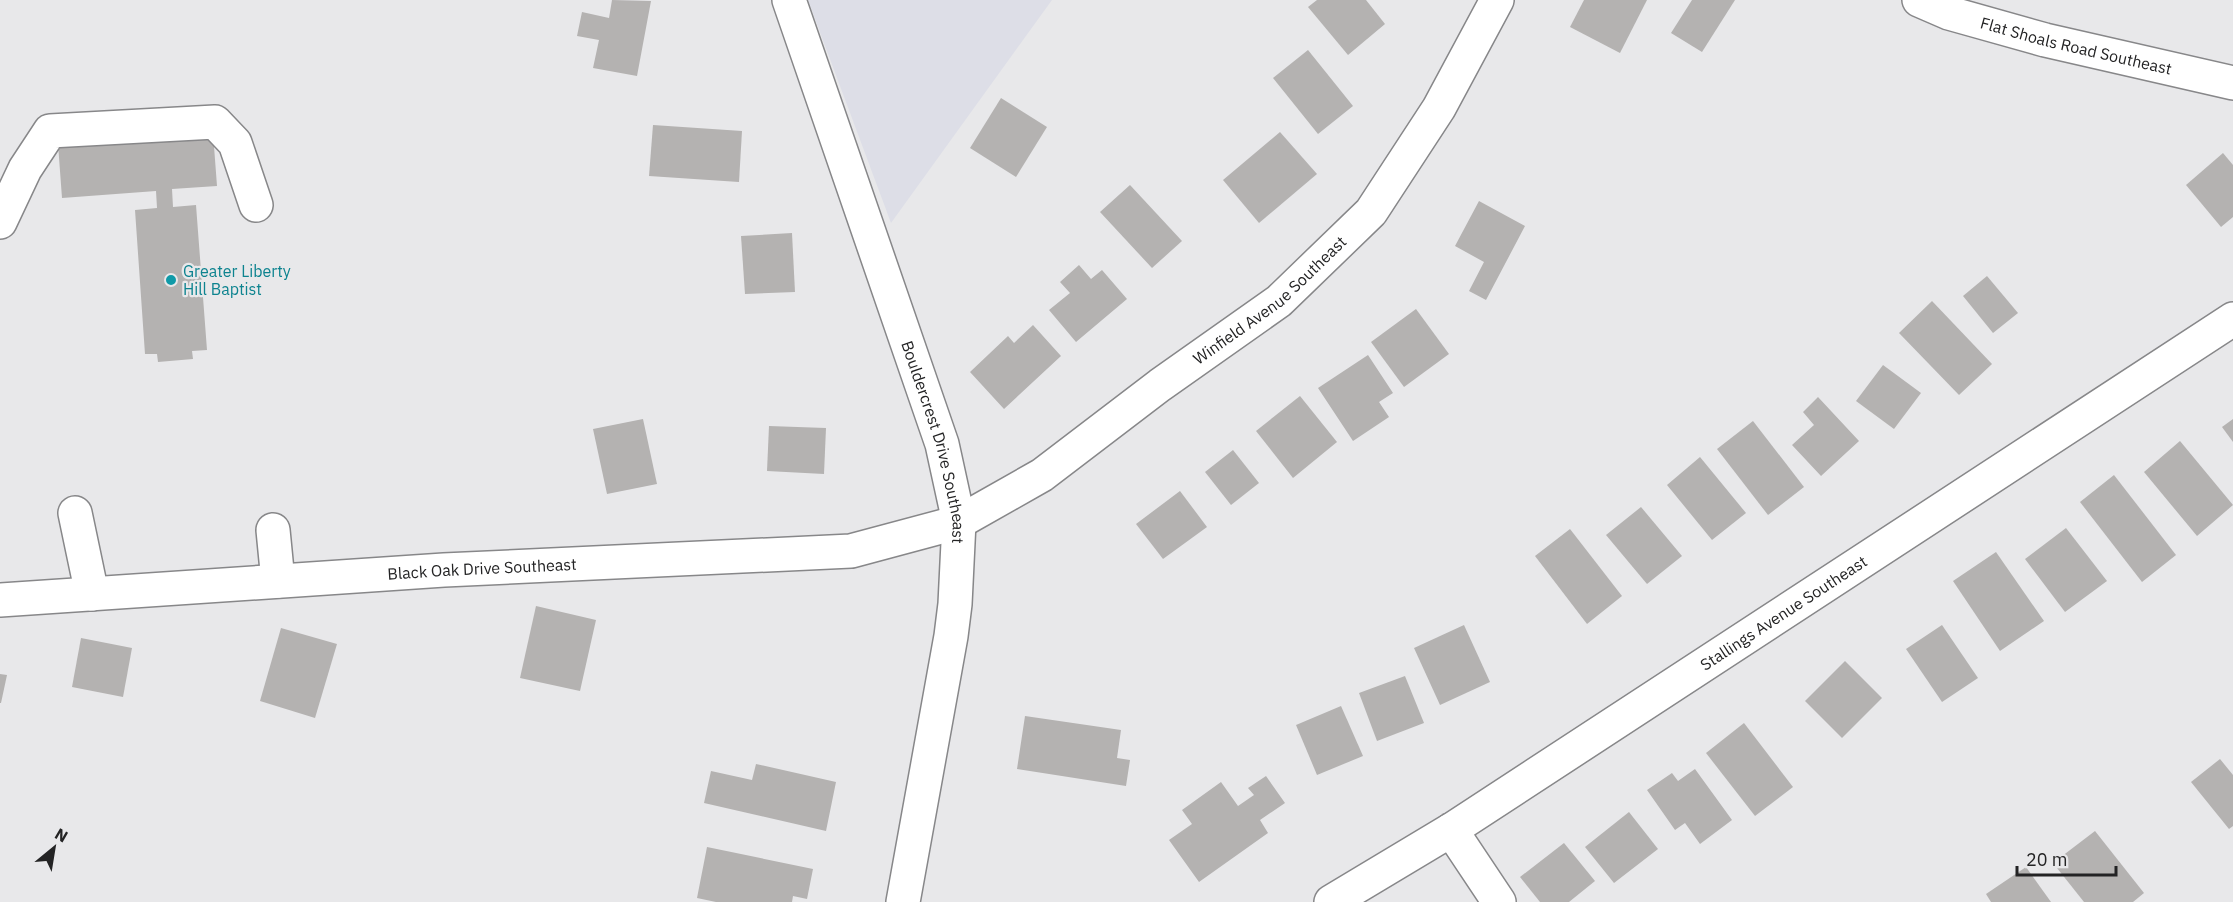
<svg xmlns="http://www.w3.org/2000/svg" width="2233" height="902" viewBox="0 0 2233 902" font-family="'IBM Plex Sans',sans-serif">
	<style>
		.built { fill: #dddee7 }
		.building { fill: #b4b2b1 }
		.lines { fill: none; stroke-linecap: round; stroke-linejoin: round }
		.minor-casing { stroke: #878789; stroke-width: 36 }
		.minor { stroke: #fff; stroke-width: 33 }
		.culture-dot { fill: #0f9aa8; stroke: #e8e8ea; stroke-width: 2 }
		.labels { text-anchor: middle; stroke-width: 4.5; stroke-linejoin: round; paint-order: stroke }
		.street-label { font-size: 16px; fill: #232324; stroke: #e8e8ea }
		.culture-label { font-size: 16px; fill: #0d838f; stroke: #e8e8ea; text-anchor: start }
	</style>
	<rect width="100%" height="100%" fill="#e8e8ea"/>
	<path class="built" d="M808 0H1052L891 223Z"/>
	<g class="building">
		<path d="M612 0 651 1 637 76 593 68 599 40 577 36 582 12 609 18Z"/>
		<path d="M1317 0H1366L1385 24 1348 55 1308 7Z"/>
		<path d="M1584 0H1647L1620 53 1570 27Z"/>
		<path d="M1692 0H1735L1702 52 1671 33Z"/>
		<path d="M1308 50 1353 106 1318 134 1273 78Z"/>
		<path d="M1001 98 1047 127 1016 177 970 148Z"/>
		<path d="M653 125 742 131 739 182 649 176Z"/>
		<path d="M1280 132 1317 174 1259 223 1223 180Z"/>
		<path d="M213 133 217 186 172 189 173 207 196 205 207 350 192 351 193 359 158 362 157 354H145L135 210 157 208 156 191 62 198 58 144Z"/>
		<path d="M2223 153 2233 165V217L2221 227 2186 185Z"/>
		<path d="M1130 185 1182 241 1152 268 1100 212Z"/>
		<path d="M1479 201 1525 226 1486 300 1469 291 1484 262 1455 246Z"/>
		<path d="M792 233 795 292 745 294 741 236Z"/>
		<path d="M1079 265 1091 279 1102 270 1127 299 1076 342 1049 310 1070 293 1060 282Z"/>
		<path d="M1987 276 2018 313 1993 333 1963 296Z"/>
		<path d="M1932 301 1992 364 1959 395 1899 333Z"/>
		<path d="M1416 309 1449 354 1404 387 1371 342Z"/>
		<path d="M1033 325 1061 356 1004 409 970 372 1008 336 1014 343Z"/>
		<path d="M1368 355 1393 393 1379 402 1389 417 1353 441 1318 388Z"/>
		<path d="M1883 365 1921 393 1894 429 1856 401Z"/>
		<path d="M1300 396 1337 442 1293 478 1256 431Z"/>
		<path d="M1818 397 1859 441 1821 476 1792 445 1814 425 1803 412Z"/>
		<path d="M643 419 657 484 607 494 593 429Z"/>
		<path d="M2233 419V442L2222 427Z"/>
		<path d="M1753 421 1804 487 1768 515 1717 449Z"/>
		<path d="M769 426 826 428 824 474 767 471Z"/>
		<path d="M2180 441 2233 505 2197 536 2144 472Z"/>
		<path d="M1233 450 1259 483 1231 505 1205 472Z"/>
		<path d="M1700 457 1746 513 1712 540 1667 485Z"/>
		<path d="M2114 475 2176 555 2142 582 2080 502Z"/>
		<path d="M1180 491 1207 527 1163 559 1136 524Z"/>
		<path d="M1641 507 1682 556 1647 584 1606 535Z"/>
		<path d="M2066 528 2107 581 2065 612 2025 559Z"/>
		<path d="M1570 529 1622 596 1587 624 1535 556Z"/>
		<path d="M1996 552 2044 621 2000 651 1953 581Z"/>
		<path d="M536 606 596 620 580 691 520 678Z"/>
		<path d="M1464 625 1490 682 1440 705 1414 648Z"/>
		<path d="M1942 625 1978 678 1942 702 1906 649Z"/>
		<path d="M281 628 337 644 315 718 260 701Z"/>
		<path d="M81 638 132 648 123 697 72 687Z"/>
		<path d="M1845 661 1882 698 1842 738 1805 701Z"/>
		<path d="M0 674 7 675 1 703H0Z"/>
		<path d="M1405 676 1424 723 1377 741 1359 693Z"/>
		<path d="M1341 706 1363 756 1317 775 1296 725Z"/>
		<path d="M1025 716 1121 730 1117 758 1130 760 1126 786 1017 769Z"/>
		<path d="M1744 723 1793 787 1755 816 1706 753Z"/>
		<path d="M2220 759 2233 775V826L2229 829 2191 782Z"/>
		<path d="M756 764 836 782 826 831 704 803 711 771 752 780Z"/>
		<path d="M1695 769 1732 820 1700 844 1685 823 1675 830 1647 790 1672 773 1678 781Z"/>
		<path d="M1266 776 1285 803 1260 820 1268 833 1199 882 1169 840 1192 824 1182 810 1221 782 1238 806 1254 795 1248 788Z"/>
		<path d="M1629 812 1658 849 1614 883 1585 847Z"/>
		<path d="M2095 831 2144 893 2133 902H2084L2053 863Z"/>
		<path d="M1564 843 1595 881 1569 902H1540L1520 877Z"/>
		<path d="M707 847 813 869 807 899 793 896 792 902H716L697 898Z"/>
		<path d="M2026 867 2051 902H1991L1986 894Z"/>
	</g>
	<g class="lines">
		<defs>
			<g id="minor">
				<path id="s1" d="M789 0 942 444 959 522 955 604 951 636 903 902"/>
				<path id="s2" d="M1919 0 1949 13 2045 40 2233 83"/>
				<path d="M0 222 25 169 50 131 215 122 235 143 256 205"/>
				<path d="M75 513 92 594"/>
				<path d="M273 530 278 581"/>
				<path id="s3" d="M0 600 444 570 851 551 959 522 1042 475 1160 385 1279 301 1371 212 1439 108 1497 0"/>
				<path d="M1451 830 1499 902"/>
				<path id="s4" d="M1331 902 1451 830 2233 319"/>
			</g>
		</defs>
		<use href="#minor" class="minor-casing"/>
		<use href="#minor" class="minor"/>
	</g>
	<circle class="culture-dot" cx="171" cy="280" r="6"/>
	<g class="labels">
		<g class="street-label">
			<text dy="6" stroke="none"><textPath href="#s2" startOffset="164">Flat Shoals Road Southeast</textPath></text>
			<text dy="6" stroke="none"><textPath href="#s3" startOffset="1347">Winfield Avenue Southeast</textPath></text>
			<text dy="6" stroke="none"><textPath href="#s1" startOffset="466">Bouldercrest Drive Southeast</textPath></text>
			<text dy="6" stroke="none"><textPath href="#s3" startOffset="483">Black Oak Drive Southeast</textPath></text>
			<text dy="6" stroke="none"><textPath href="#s4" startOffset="537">Stallings Avenue Southeast</textPath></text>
		</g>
		<g class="culture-label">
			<text x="183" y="277">Greater Liberty<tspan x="183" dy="18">Hill Baptist</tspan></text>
		</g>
	</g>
	<g transform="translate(54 848) rotate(30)" stroke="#e8e8ea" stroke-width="4.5" paint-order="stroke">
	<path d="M0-4.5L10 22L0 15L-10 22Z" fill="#232324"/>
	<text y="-9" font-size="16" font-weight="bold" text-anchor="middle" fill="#232324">N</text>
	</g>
	<path d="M2017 866v9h99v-9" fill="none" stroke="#232324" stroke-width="3"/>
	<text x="2026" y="866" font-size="18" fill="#232324" stroke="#e8e8ea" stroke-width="4.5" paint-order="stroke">20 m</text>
</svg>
